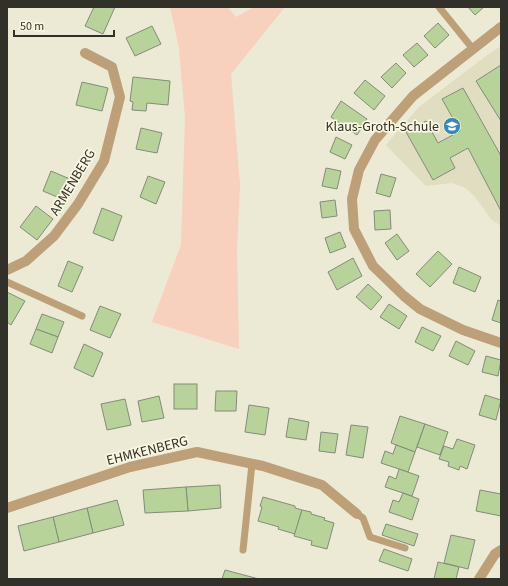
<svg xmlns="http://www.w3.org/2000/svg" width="508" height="586" viewBox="0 0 508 586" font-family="'Source Sans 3',sans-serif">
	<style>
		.built { fill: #e0ddc0 }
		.green { fill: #f7d0be }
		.building { fill: #b8d39a; stroke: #838c7a }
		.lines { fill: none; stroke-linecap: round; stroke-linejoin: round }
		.lane { stroke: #bd9f78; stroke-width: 7 }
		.street { stroke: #bd9f78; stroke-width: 10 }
		.labels { text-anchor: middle; stroke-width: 3.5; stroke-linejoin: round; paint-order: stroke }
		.poi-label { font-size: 14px; fill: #323129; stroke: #f9f6e1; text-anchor: end }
		.street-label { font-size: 14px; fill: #323129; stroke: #f9f6e1 }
	</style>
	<rect width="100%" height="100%" fill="#ece9d4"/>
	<path class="built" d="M501 46V226L491 219 476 198 466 188 452 183 426 186 386 145 419 107 486 56Z"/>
	<path class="green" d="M170 7H228L236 17 254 7H285L231 74 240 185 237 249 239 349 152 322 181 245 185 118 179 48Z"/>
	<g class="building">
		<path d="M94 7H115L103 34 85 26Z"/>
		<path d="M468 7H484L475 15Z"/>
		<path d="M438 23 449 35 435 48 424 36Z"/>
		<path d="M152 26 161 44 135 56 126 38Z"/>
		<path d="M417 43 428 55 414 67 403 55Z"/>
		<path d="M396 63 406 73 392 88 381 77Z"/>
		<path d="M501 65V121L476 81Z"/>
		<path d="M133 77 170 81 168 105 147 103 146 111 132 110 133 102 130 101Z"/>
		<path d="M365 80 385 96 374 110 354 93Z"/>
		<path d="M82 82 108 88 102 111 76 105Z"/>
		<path d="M463 88 501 156V211L468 148 450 158 455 168 433 180 406 132 426 121 438 143 460 131 442 99Z"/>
		<path d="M341 101 367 119 357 135 331 117Z"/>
		<path d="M141 128 162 133 157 153 136 149Z"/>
		<path d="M336 137 352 145 345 159 330 152Z"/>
		<path d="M326 168 341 171 337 189 322 186Z"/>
		<path d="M51 171 70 179 62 199 43 191Z"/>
		<path d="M381 174 396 178 390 197 376 193Z"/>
		<path d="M148 176 165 182 156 204 140 197Z"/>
		<path d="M335 200 337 216 322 218 320 202Z"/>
		<path d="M36 206 53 219 37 240 20 227Z"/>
		<path d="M102 208 122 216 113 241 93 233Z"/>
		<path d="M390 210 391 229 375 230 374 211Z"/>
		<path d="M340 232 346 247 330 253 325 238Z"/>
		<path d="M397 234 409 251 397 260 385 243Z"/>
		<path d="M438 251 452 264 430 287 416 274Z"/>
		<path d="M353 258 362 276 337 290 328 272Z"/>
		<path d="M68 261 83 267 72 292 58 286Z"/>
		<path d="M459 267 481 277 475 292 453 283Z"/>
		<path d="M368 284 382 297 371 310 356 297Z"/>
		<path d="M7 292 25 301 11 325 7 322Z"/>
		<path d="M498 300 501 301V323L492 320Z"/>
		<path d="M389 304 407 316 399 329 380 317Z"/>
		<path d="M100 306 121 314 110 338 90 330Z"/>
		<path d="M42 314 64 322 58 337 36 329Z"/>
		<path d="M422 327 441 336 433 351 415 342Z"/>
		<path d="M36 329 58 337 52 353 30 344Z"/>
		<path d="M456 341 475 351 468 365 449 356Z"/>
		<path d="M84 344 103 353 93 377 74 368Z"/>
		<path d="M486 356 501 360 498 376 482 372Z"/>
		<rect x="174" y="384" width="23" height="25"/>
		<path d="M216 391H237L236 411H215Z"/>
		<path d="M485 395 501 400 496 420 479 415Z"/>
		<path d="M159 396 164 418 142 422 138 401Z"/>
		<path d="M125 399 131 425 107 430 101 404Z"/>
		<path d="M249 405 269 408 265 435 245 432Z"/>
		<path d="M400 416 425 424 415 452 391 443Z"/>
		<path d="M289 418 309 422 306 440 286 437Z"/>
		<path d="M425 424 448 432 440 455 417 447Z"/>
		<path d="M351 425 368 427 363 458 346 455Z"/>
		<path d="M321 432 338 434 335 453 319 451Z"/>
		<path d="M457 439 475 445 467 469 460 466 459 470 448 466 449 462 439 459 444 446 453 449Z"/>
		<path d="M396 445 415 452 408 472 381 463 385 451 393 454Z"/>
		<path d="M399 469 419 476 412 496 385 487 389 476 396 479Z"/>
		<path d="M220 485 221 508 188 511 186 487Z"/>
		<path d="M186 487 188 511 145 513 143 490Z"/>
		<path d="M480 490 501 494V516L476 511Z"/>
		<path d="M403 493 419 499 412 520 389 512 393 500 399 502Z"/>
		<path d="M263 497 295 506V508L302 510 295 534 278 529 279 527 258 521 262 507 260 506Z"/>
		<path d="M117 500 124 525 93 533 87 508Z"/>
		<path d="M87 508 93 533 59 542 53 517Z"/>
		<path d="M302 510 311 512V514L325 518 324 520 334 523 327 549 311 545 312 541 294 536Z"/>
		<path d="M53 517 59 542 24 551 18 526Z"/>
		<path d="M386 524 418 534 414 546 382 535Z"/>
		<path d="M451 535 475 540 468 569 444 563Z"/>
		<path d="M384 549 412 559 408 571 379 561Z"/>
		<path d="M438 562 459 567 456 579H434Z"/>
		<path d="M225 570 259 579H222Z"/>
	</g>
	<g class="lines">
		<g class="lane">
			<path d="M439 7 473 49"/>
			<path d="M7 282 82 316"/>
			<path d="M357 514 363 518 370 537 405 548"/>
			<path d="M243 550 252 464"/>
		</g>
		<g class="street">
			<path d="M501 27 413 96 375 140 359 170 352 199 354 229 373 266 404 296 420 309 463 330 501 343"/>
			<path d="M7 270 26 261 54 236 78 204 104 161 120 97 112 67 85 53"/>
			<path d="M7 508 130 467 197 452 263 466 322 485 357 514"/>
			<path d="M479 579 495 554 501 550"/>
		</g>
	</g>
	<defs>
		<symbol id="school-disc" viewBox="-11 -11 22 22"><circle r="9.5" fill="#3688b8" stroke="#f9f6e1"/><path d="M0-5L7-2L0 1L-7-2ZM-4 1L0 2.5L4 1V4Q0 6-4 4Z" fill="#fff"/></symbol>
	</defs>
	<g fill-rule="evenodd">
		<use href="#school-disc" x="442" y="116" width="20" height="20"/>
	</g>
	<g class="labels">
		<g class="poi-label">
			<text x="439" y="131">Klaus-Groth-Schule</text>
		</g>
		<g class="street-label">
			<text transform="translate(72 182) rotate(-59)" y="5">ARMENBERG</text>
			<text transform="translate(147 450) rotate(-14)" y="5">EHMKENBERG</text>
		</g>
	</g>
	<rect width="508" height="586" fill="none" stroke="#323129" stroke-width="16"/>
	<path d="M14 30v6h100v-6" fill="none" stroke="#323129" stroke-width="2"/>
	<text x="20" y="30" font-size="12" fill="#323129" stroke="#f9f6e1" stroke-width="3" paint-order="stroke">50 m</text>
</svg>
